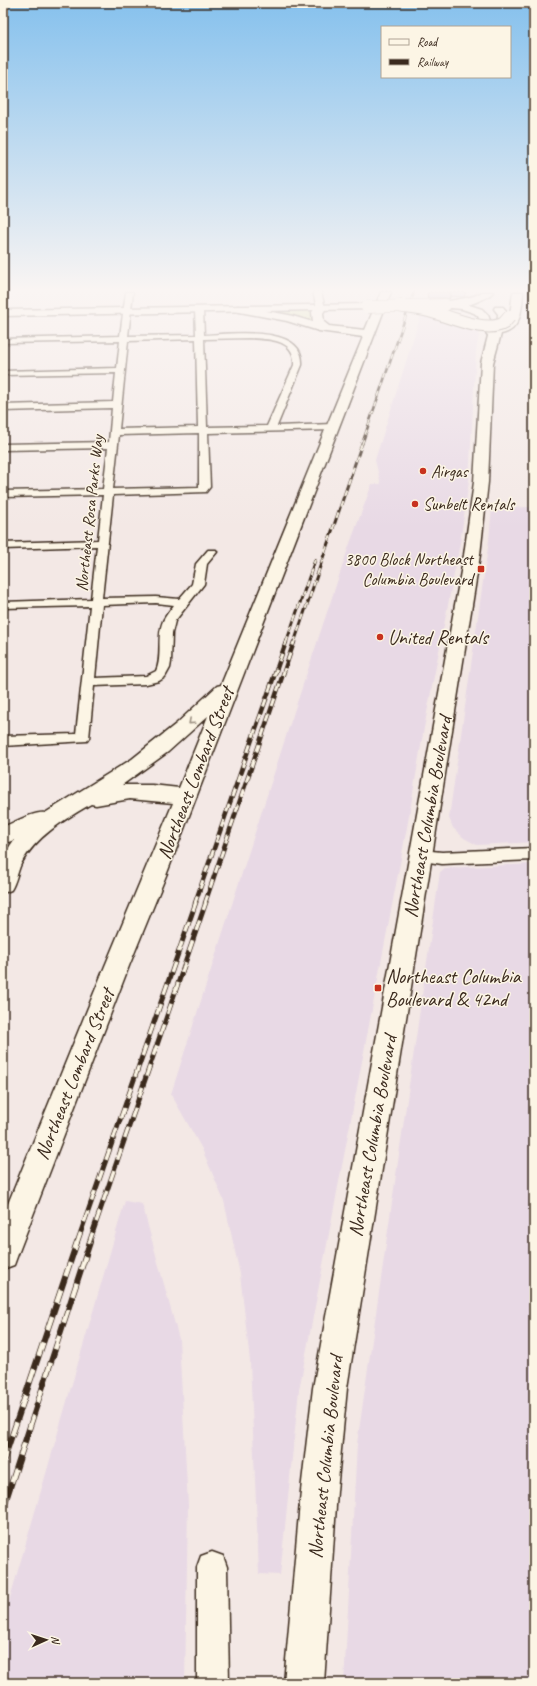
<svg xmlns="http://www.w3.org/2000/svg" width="537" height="1686" viewBox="0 0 537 1686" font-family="Caveat,sans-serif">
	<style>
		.built { fill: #e8d9e5 }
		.green { fill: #c8d68a; stroke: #828054 }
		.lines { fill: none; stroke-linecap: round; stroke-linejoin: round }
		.minor-casing { stroke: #3b2a1e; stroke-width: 3 }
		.tertiary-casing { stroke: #3b2a1e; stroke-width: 3 }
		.secondary-casing { stroke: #3b2a1e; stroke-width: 3 }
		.primary-casing { stroke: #3b2a1e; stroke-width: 3 }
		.minor { fill: #fcf5e5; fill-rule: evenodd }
		.tertiary { fill: #fcf5e5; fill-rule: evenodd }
		.secondary { fill: #fcf5e5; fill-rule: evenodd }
		.primary { fill: #fcf5e5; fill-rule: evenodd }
		.rail-far4-casing { stroke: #3b2a1e; stroke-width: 2.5 }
		.rail-far3-casing { stroke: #3b2a1e; stroke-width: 3 }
		.rail-far2-casing { stroke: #3b2a1e; stroke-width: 4.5 }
		.rail-far1-casing { stroke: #3b2a1e; stroke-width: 5 }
		.rail-casing { stroke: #3b2a1e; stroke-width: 6 }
		.rail-far4 { stroke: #fcf5e5; stroke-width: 1.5; stroke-dasharray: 5; stroke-linecap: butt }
		.rail-far3 { stroke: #fcf5e5; stroke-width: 2; stroke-dasharray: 6; stroke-linecap: butt }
		.rail-far2 { stroke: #fcf5e5; stroke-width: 3; stroke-dasharray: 8; stroke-linecap: butt }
		.rail-far1 { stroke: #fcf5e5; stroke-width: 3.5; stroke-dasharray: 11; stroke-linecap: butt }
		.rail { stroke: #fcf5e5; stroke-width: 4.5; stroke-dasharray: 14; stroke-linecap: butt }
		.secondary-bridge-casing { stroke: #3b2a1e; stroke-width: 13; stroke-linecap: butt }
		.primary-bridge-casing { stroke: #3b2a1e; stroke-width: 14; stroke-linecap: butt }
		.secondary-bridge { stroke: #fcf5e5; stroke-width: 12 }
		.primary-bridge { stroke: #fcf5e5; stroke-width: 12 }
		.wall { fill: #b19dc5; stroke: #3b2a1e }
		.shaded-wall { fill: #907fa0; stroke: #3b2a1e }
		.oneway { stroke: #9c9082 }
		.poi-dot { fill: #c8321e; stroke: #fcf5e5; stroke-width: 1.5 }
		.labels { text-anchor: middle; stroke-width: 3; stroke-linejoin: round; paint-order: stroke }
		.far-poi-label { font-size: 17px; fill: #3b2a1e; stroke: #fcf5e5; text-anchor: start }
		.far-street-label { font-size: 17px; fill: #3b2a1e; stroke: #fcf5e5 }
		.poi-label { font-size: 20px; fill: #3b2a1e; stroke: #fcf5e5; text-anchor: start }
		.street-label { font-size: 20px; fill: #3b2a1e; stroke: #fcf5e5 }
	</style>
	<rect width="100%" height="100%" fill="#f3e8e5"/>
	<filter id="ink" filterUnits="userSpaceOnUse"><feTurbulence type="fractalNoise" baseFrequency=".025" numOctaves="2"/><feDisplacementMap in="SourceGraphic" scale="8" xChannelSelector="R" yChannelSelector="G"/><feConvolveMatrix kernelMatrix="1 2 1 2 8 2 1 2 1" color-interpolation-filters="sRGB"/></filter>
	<g filter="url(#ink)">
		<g class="built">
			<path d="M428 292H484L479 296 456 302H425Z"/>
			<path d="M422 311 480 330 476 351 469 481 460 543 424 728 408 822 299 1390 280 1575 259 1574 250 1361 240 1274 224 1201 202 1149 171 1094 287 733 349 546 372 484H381L375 460Z"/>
			<path d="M534 507V842L477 845 464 838 453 828 449 818 489 540 492 508Z"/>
			<path d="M534 864V1683H344L357 1444 440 872 445 868Z"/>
			<path d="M125 1201 142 1204 179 1339 188 1505 185 1683H3V1622Z"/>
		</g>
		<path class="green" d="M311 310 313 311 317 324 266 311Z"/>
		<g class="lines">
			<defs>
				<g id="minor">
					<path d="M126 292H133L128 336 196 335 195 310 199 308 203 310 204 335C230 334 305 324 302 365L277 426 333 424 338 427 333 430 208 433 210 487 206 492 113 495 102 598 156 597 179 599 192 584 196 564 208 550H216L217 552 207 564 204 584 175 621 172 633 171 662 170 668 165 677 159 681 146 684 94 686 89 738 87 741 3 746V736L76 734 90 606 3 608V602L91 599 97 546 3 549V543L98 540 103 495 3 497V491L103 489 108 448 3 450V444L109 442 112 408 3 411V405L113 402 116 373 3 375V371L117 368 120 341 3 343V339L120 336ZM249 338C269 339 296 339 294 365L267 426 207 427 204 339ZM196 339 198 427 119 429 128 341ZM199 433V487L113 489 119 435ZM156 603 174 605C170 610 166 615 163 621 156 637 163 656 156 671L146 676 95 678 102 605Z"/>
					<path d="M534 848V860L442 864 416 860 413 856 416 852 421 850 442 852Z"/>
				</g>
				<g id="tertiary">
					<path d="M313 292H321L325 308 324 310H318L317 308Z"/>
					<path d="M212 1552 223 1556 227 1567 229 1683H197V1567L201 1556Z"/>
				</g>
				<g id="secondary">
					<path d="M445 302 463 303 482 309 488 315 493 328 499 336 498 338H490L483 329 478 316 474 313 462 309 441 307 440 305 441 303Z"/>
					<path d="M367 304 371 305 372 307 371 309 3 316V310Z"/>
				</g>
				<g id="primary">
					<path d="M381 292H391L167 873 129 966 18 1254 14 1265 3 1269V1216L105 966 173 803 130 799 96 805 91 804C65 819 35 837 21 864 17 873 16 882 11 890L3 893V856L14 840 3 844V827C13 823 35 811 45 813L132 759 176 724 217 686 221 685 363 337 319 331 287 321 234 311 233 309 234 307 238 306 289 315 313 322 312 312 317 306 321 305 326 308 323 313 324 322 329 326 365 330ZM208 716 179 788 152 785H122L168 752Z"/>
					<path d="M482 292H493C486 301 448 314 440 305 446 298 470 301 482 292Z"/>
					<path d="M513 292H523C522 309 521 331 501 334L493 363 488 482 480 555 347 1388 337 1491 324 1683H284L301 1491 313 1388 464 555 474 482 481 363 488 336 497 326 498 314 494 309 495 307H503L508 313V319L511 308Z"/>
				</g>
			</defs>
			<use href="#minor" class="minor-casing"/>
			<use href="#tertiary" class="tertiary-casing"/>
			<use href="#secondary" class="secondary-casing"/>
			<use href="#primary" class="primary-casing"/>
			<use href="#minor" class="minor"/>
			<use href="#tertiary" class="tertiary"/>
			<use href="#secondary" class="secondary"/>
			<use href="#primary" class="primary"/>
			<defs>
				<path id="rail-far4" d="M362 444 414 292"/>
				<g id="rail-far3">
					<path d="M286 643 315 560"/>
					<path d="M294 643 362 443"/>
				</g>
				<g id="rail-far2">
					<path d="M195 903 286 642"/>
					<path d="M205 903 294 642"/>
				</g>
				<g id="rail-far1">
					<path d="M77 1243 196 902"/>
					<path d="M89 1243 206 902"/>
				</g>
				<g id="rail">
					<path d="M3 1462 77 1242"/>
					<path d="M3 1509 90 1242"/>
				</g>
			</defs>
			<use href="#rail-far4" class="rail-far4-casing"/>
			<use href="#rail-far3" class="rail-far3-casing"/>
			<use href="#rail-far2" class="rail-far2-casing"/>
			<use href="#rail-far1" class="rail-far1-casing"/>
			<use href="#rail" class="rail-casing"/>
			<use href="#rail-far4" class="rail-far4"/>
			<use href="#rail-far3" class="rail-far3"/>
			<use href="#rail-far2" class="rail-far2"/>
			<use href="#rail-far1" class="rail-far1"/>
			<use href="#rail" class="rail"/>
			<defs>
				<path id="secondary-bridge" d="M367 307 445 305"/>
				<path id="primary-bridge" d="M399 306C409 308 419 308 429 311 448 316 486 334 504 323 506 321 508 318 510 316"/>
			</defs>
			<use href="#secondary-bridge" class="secondary-bridge-casing"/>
			<use href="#primary-bridge" class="primary-bridge-casing"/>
			<use href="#secondary-bridge" class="secondary-bridge"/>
			<use href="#primary-bridge" class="primary-bridge"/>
		</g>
		<path class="wall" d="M428 292H466L464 297 451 296 449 299 445 298H427Z"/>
		<path class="shaded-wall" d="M450 292H451V296L449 299Z"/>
		<defs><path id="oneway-chevron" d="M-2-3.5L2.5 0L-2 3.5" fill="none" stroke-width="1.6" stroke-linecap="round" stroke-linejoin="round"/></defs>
		<use class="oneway" href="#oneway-chevron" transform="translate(191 722) rotate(138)"/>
	</g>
	<linearGradient id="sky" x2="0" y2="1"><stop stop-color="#86c1ed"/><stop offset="0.55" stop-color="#faf5f3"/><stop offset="1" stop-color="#faf5f3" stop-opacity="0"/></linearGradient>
	<rect width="537" height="528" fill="url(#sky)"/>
	<g class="poi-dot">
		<circle cx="423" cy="471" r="4"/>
		<circle cx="415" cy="504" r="4"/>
		<rect x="477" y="565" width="8" height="8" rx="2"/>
		<circle cx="380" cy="637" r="4"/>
		<rect x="374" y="984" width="8" height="8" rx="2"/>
	</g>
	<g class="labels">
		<g class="far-poi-label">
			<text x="431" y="477">Airgas</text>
			<text x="423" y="510">Sunbelt Rentals</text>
			<text x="473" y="565" text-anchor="end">3800 Block Northeast<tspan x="473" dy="20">Columbia Boulevard</tspan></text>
		</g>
		<g class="far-street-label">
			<text transform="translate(89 513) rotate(-84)" y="6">Northeast Rosa Parks Way</text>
		</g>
		<g class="poi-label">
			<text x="388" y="644">United Rentals</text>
			<text x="386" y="983">Northeast Columbia<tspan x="386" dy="23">Boulevard &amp; 42nd</tspan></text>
		</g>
		<g class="street-label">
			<text transform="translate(195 773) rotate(-69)" y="7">Northeast Lombard Street</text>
			<text transform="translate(427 817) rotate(-80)" y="7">Northeast Columbia Boulevard</text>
			<text transform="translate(74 1074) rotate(-68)" y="7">Northeast Lombard Street</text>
			<text transform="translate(372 1136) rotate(-80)" y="7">Northeast Columbia Boulevard</text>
			<text transform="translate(325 1457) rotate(-84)" y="7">Northeast Columbia Boulevard</text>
		</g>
	</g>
	<rect width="537" height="1686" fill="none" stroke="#fcf5e5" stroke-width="16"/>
	<rect x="8" y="8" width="521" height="1670" fill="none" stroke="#3b2a1e" stroke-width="1.5" filter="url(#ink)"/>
	<rect x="381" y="26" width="130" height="52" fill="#fcf5e5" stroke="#afa495"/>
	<rect x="389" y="39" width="20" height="6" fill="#fcf5e5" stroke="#afa495"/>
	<text x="417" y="46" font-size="12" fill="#3b2a1e">Road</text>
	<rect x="389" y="59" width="20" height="6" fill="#3b2a1e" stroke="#afa495"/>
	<text x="417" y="66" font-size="12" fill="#3b2a1e">Railway</text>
	<g transform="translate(46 1640) rotate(87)" stroke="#fcf5e5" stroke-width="3" paint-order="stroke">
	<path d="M0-3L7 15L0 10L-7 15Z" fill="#3b2a1e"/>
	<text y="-6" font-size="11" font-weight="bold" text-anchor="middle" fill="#3b2a1e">N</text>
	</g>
</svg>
